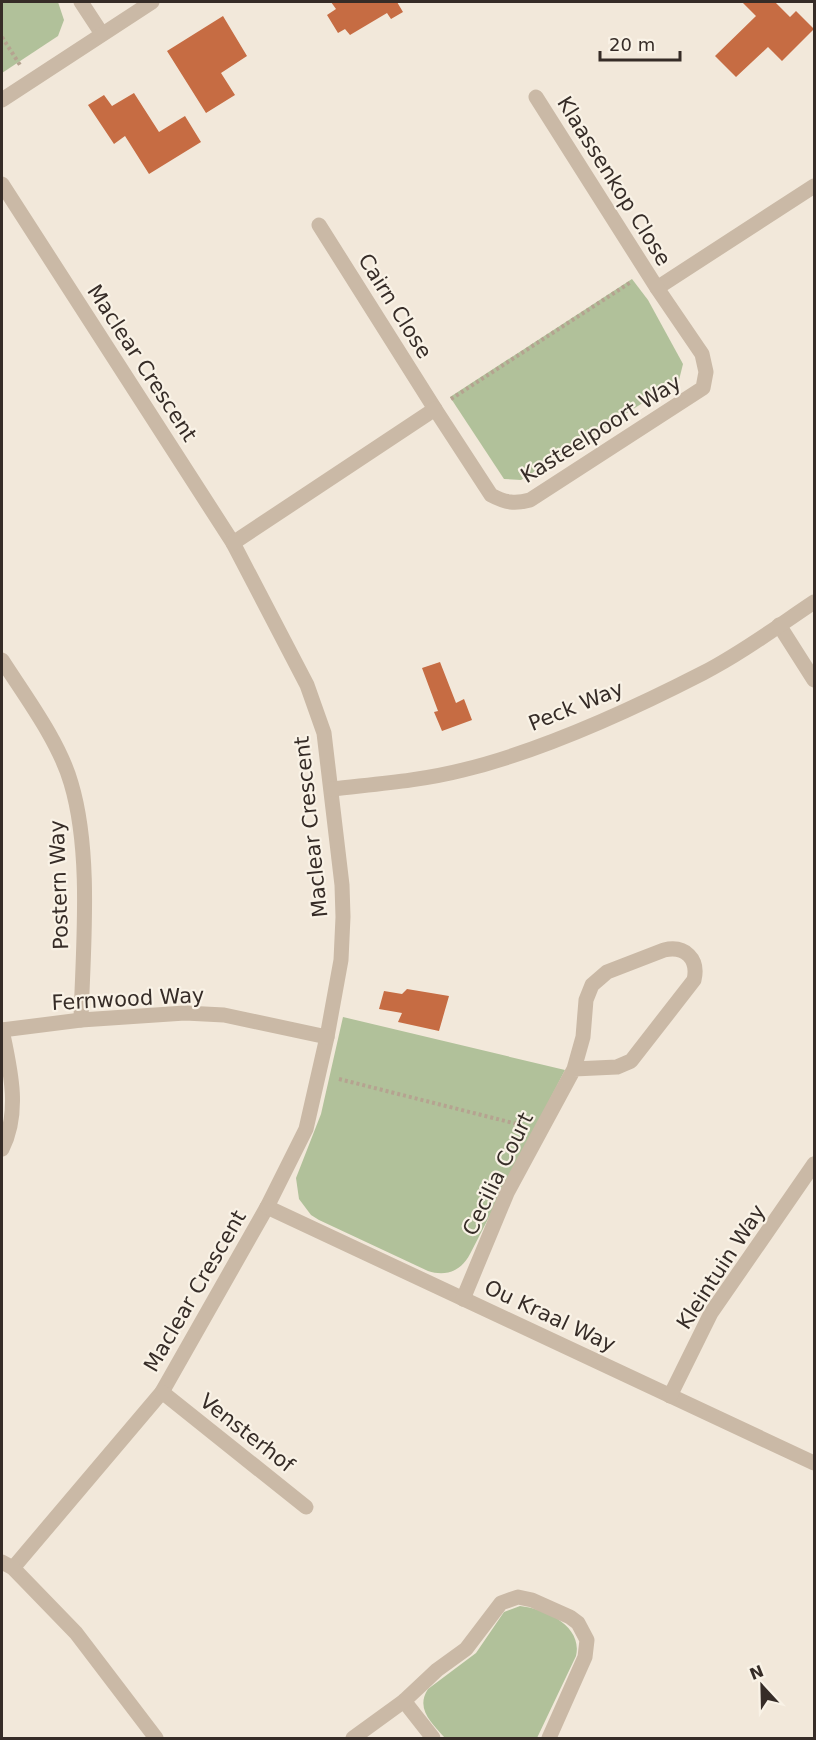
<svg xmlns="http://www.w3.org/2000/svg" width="816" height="1740" viewBox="0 0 816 1740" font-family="'DejaVu Sans',sans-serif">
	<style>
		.green { fill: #b1c19a }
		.building { fill: #c66c43 }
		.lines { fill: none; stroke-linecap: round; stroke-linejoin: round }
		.path { stroke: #b5a390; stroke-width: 4; stroke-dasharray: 3 3; stroke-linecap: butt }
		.minor { stroke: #cab9a6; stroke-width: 15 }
		.labels { text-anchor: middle; stroke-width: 4.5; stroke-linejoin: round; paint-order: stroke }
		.street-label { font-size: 21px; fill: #362c27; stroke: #f9f2e6 }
	</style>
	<rect width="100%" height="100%" fill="#f2e8da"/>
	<g class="green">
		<path d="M2 2H58L64 20 58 36 2 73Z"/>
		<path d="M632 279 648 300 683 364 679 380 521 480 504 479 450 397Z"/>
		<path d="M343 1017 565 1070 470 1254C461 1271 446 1277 428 1271L319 1220 311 1215 299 1199 296 1178 321 1114Z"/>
		<path d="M520 1606C546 1609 583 1626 576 1656L537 1738H445C432 1723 415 1709 428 1689L476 1653 504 1612Z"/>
	</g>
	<g class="building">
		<path d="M331 2H397L403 12 391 19 387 13 350 35 345 29 338 33 327 15 336 9Z"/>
		<path d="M745 2H775L790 17 796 11 814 29 782 61 768 47 736 77 715 56 756 16 743 3Z"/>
		<path d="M223 16 247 56 221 73 235 95 206 113 167 51Z"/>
		<path d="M134 93 159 132 185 116 201 142 149 174 125 136 114 144 88 105 104 95 112 106Z"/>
		<path d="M440 662 456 703 464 699 472 720 442 731 434 712 438 711 422 668Z"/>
		<path d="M407 989 449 996 439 1031 398 1022 402 1013 379 1009 384 991 402 994Z"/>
	</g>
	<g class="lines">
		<g class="path">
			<path d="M2 37 20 65"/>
			<path d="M451 399 631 282"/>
			<path d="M339 1079 521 1125"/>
		</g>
		<g class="minor">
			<path d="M81 2 102 34"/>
			<path d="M2 100 152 2"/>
			<path d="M2 184 233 543 307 685 324 733 342 885 343 917 341 960 327 1037 306 1129 267 1207 162 1392 13 1568"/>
			<path d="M319 225 435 409"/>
			<path d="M657 288 814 186"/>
			<path d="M233 543 435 409 491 495C506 503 515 504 530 500L703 388 706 372 702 354 657 288 536 97"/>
			<path d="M779 625 814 680"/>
			<path d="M2 660C25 696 59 741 71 783 92 853 83 947 81 1020"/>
			<path d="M332 789C375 784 420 781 463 770 541 751 631 710 703 673 742 653 778 626 814 602"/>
			<path d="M2 1030 81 1020 185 1013 224 1015 327 1037"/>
			<path d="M2 1149C21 1112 10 1068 2 1030"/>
			<path d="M267 1207 814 1463"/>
			<path d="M463 1299 507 1193 574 1069 583 1037 586 1000 592 985 607 972 664 950C685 945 699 959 694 980L631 1061 617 1067 574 1069"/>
			<path d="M162 1392 306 1507"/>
			<path d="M670 1396 711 1313 814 1164"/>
			<path d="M2 1562 13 1568 76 1633 156 1738"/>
			<path d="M404 1701 433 1738"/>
			<path d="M353 1738 404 1701 437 1670 466 1649 501 1603 518 1597 532 1600 570 1617 578 1623 587 1640 585 1657 549 1738"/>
		</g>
	</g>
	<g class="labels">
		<g class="street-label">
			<text transform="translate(614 181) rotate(58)" y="7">Klaassenkop Close</text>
			<text transform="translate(395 306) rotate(58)" y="7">Cairn Close</text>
			<text transform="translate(142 363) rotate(57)" y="7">Maclear Crescent</text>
			<text transform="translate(601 429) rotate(-32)" y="7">Kasteelpoort Way</text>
			<text transform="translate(576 706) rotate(-22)" y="7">Peck Way</text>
			<text transform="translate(311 827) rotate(-96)" y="7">Maclear Crescent</text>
			<text transform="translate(59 885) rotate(-92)" y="7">Postern Way</text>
			<text transform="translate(128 999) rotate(-3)" y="7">Fernwood Way</text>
			<text transform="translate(498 1174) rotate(-64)" y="7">Cecilia Court</text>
			<text transform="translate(721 1267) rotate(-57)" y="7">Kleintuin Way</text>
			<text transform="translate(195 1291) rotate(-60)" y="7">Maclear Crescent</text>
			<text transform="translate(550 1316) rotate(25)" y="7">Ou Kraal Way</text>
			<text transform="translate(247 1433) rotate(38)" y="7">Vensterhof</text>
		</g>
	</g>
	<rect width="816" height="1740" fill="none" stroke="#362c27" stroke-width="6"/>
	<g transform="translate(762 1686) rotate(338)" stroke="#f9f2e6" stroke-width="4.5" paint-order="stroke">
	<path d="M0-4.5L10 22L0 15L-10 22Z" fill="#362c27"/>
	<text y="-9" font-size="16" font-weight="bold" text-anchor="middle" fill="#362c27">N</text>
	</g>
	<path d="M600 51v9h80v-9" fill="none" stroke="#362c27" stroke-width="3"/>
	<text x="609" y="51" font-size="18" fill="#362c27" stroke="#f9f2e6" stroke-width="4.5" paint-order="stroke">20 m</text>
</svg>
